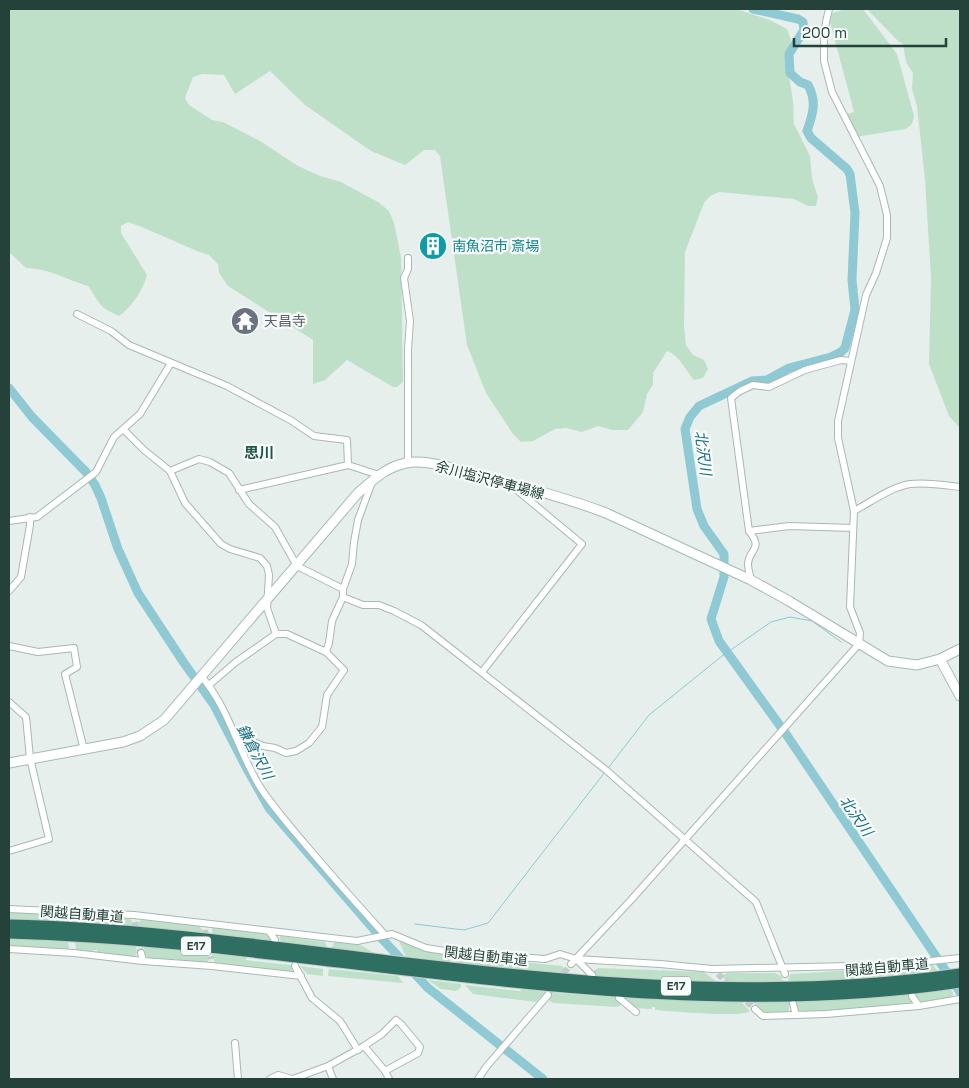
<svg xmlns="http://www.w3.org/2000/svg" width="969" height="1088" viewBox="0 0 969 1088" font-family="'Space Grotesk','Noto Sans JP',sans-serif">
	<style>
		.green { fill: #bfe0c8 }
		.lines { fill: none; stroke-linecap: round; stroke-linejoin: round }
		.stream { stroke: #8ec9d4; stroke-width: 1 }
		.river { stroke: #8ec9d4; stroke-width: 9 }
		.street-tunnel { stroke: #bfccc8; stroke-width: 6; stroke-dasharray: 6 3; stroke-linecap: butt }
		.street-casing { stroke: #a8b8b2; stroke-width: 8 }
		.secondary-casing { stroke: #a4bbb3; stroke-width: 11 }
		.highway-casing { stroke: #c2cac8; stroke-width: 13 }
		.street { stroke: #fff; stroke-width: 6 }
		.secondary { stroke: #fff; stroke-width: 9 }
		.highway { stroke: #2f6f62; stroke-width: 11 }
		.labels { text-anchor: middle; stroke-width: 4.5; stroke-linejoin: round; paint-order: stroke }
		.shield { fill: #f7fbf9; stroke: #637a73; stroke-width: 1 }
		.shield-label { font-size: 12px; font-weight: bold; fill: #24423a }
		.culture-label { font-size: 14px; fill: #0d838f; stroke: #f7fbf9; text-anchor: start }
		.worship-label { font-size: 14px; fill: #5b616d; stroke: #f7fbf9; text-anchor: start }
		.street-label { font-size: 14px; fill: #24423a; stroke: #f7fbf9 }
		.neighbourhood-label { font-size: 15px; font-weight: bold; fill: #1f5548; stroke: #f7fbf9 }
		.water-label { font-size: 15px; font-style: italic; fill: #1c6f80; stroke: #f7fbf9 }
	</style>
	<rect width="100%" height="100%" fill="#e6efeb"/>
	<g class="green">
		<path d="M9 9H736L770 20 787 29 791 40 786 57 793 101 794 124 810 156 812 179 818 197 816 206H808L794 199 719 192 710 196 704 203 685 252 684 326 686 345 693 355 704 360 708 369 703 378 694 380C686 371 679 355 667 351L653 373V385L647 394 643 412 628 430H612L598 426 582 432 566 428 555 429 533 441 521 442 513 434 486 393 467 345 440 156 435 150H424L405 165 371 151 305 105 270 71 235 94 224 75 202 74 193 77 185 98 189 105 212 120 223 122 260 141 298 166 320 176 341 182 378 202 389 211 394 223 401 257 403 382 397 387H393L347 360 325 380 313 384V340L228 286 219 273 218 264 209 255 197 251 142 227 128 222 121 226V233L147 275C143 290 132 307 119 316 98 307 100 303 88 286 65 279 51 269 26 268L9 252Z"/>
		<path d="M847 9H863L897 54 914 116 912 124 906 129 855 137 844 115 854 112 830 22 832 13Z"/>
		<path d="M867 9H960V428L949 416 929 364 931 278 925 179 917 106 912 89 913 73 906 62 903 44 898 41Z"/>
		<path d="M9 912 61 914 63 921 9 919Z"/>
		<path d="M72 915 130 919 132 921 134 927 69 922 68 918Z"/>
		<path d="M141 920 199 926 202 929 203 934 139 928 138 923Z"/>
		<path d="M212 927 266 934 272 941 212 935Z"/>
		<path d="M281 936 325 942 327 947 282 942 279 938Z"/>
		<path d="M9 938 68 941 69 948 66 950 41 949V947H37L36 950 9 949Z"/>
		<path d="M399 941 425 951 446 954 451 962 406 957Z"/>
		<path d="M75 942 136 946 137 953 134 957 97 953V950H94L93 952 79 951 76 949Z"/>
		<path d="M335 942 359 944 374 953 331 948Z"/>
		<path d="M144 947 207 953 209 960 206 963 179 962V960L175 959 174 962 148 958 145 955Z"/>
		<path d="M212 954 246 957V960L290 965 293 969 289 972 215 964Z"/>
		<path d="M459 956 562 966 565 970 561 973 457 963 456 959Z"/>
		<path d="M923 965H933L938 972 901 976 899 973 902 967Z"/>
		<path d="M300 966 323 969V976L307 974Z"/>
		<path d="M598 968 704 972 717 982 598 976 592 972Z"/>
		<path d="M886 968 892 971 896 976 789 982 788 979 791 974Z"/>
		<path d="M329 969 398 976 403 983 328 976Z"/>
		<path d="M727 973H775L781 976 783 982 729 983 721 976Z"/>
		<path d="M428 980 461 984V987L456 991 441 989Z"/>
		<path d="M465 985 520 991 522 989 546 992 536 1002 473 994Z"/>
		<path d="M951 990 953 993 952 999 920 1003 913 994Z"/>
		<path d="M554 993 614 997 621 1005 617 1007 553 1003 549 1000Z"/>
		<path d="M908 994 912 1000 910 1005 803 1012 797 1009 794 1002Z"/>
		<path d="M624 998 741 1002 750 1011C741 1018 671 1011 655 1010V1007H652V1009C637 1009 634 1008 624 998Z"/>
		<path d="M752 1002H789V1010L787 1013 767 1014Z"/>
	</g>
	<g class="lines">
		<g class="stream">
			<path d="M609 767 649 715 722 656 771 622 790 617 812 621 841 642"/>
			<path d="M415 924 464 930 488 923 605 772"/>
		</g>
		<g class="river">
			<path d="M753 9 798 19 803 22 804 30 789 54 790 73 800 82 808 85C817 101 813 114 807 131L811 138 847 169 850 174 855 213 852 280 855 310 845 348 841 352 831 357 789 368 767 380 752 381 699 406 690 417 685 429 697 509 704 526 724 554V577L711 619 719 641 786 734 960 992"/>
			<path d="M9 388 32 417 86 472 95 485 101 498 118 549 138 593 184 663 214 705 246 767 269 808 384 941 428 988 543 1079"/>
		</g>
		<g class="street-tunnel">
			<path d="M135 922 141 953"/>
			<path d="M205 930 211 959"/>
			<path d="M718 974 731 987"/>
			<path d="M548 995 571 964"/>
			<path d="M740 996 755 1009"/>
		</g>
		<defs>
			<g id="street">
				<path d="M77 314 111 331 129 345 227 386 292 421 314 436 347 440 348 465"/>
				<path d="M124 430 144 450 170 471 185 503 221 544 230 549 260 558 267 566 269 575 267 608 276 634"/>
				<path d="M408 463V349L410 321 404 278 408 269V258"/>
				<path d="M170 471 199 459 210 462 229 473 249 504 275 527 297 566 343 589"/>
				<path d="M239 490 348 465 379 475"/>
				<path d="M854 511C871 502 891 487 910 484 926 482 944 485 960 487"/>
				<path d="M9 521 37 517 96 472 114 437 140 414 171 363"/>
				<path d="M749 531 789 526 853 528"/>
				<path d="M751 580C750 575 748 569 748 564 749 548 764 550 749 531L731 398 740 391 753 385 769 387 805 370 841 360 851 361"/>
				<path d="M9 591 21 577 30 525V517"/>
				<path d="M343 597 363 605H379L394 611 421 625 606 770 756 902 785 974"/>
				<path d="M9 646 38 652 74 648 77 667 65 674 84 750"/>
				<path d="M482 672 582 544 512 486"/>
				<path d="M202 677C229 709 238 751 260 787 273 807 289 825 305 844 331 875 358 905 385 935"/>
				<path d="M209 685 236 662 276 634H287L326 652 329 643 332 621 343 597V589L352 564 354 542 358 520 372 482"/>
				<path d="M9 702 26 717 30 758 49 839 9 851"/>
				<path d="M235 734 263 746 275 748 286 753 296 751 309 743 322 727 327 695 344 670 326 652"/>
				<path d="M9 909 134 915 357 941 392 934 426 948 451 952 545 959 560 954 576 959 660 964 712 969 892 965 960 958"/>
				<path d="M269 931 275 940"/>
				<path d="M9 949 74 953 143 961 212 966 301 976"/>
				<path d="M141 953 143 961"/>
				<path d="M576 959 592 975"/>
				<path d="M571 964 631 900 859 644 860 633 850 607 854 511 838 438V421L866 295 876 273 887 238V215L880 186 832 92 824 61V38L826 22 829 9"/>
				<path d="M892 965 896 972"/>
				<path d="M295 966 312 998 340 1021 358 1050"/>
				<path d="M912 996 919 1006"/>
				<path d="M619 998 636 1012"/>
				<path d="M793 1004 796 1015"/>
				<path d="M755 1009 763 1016 826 1014 919 1006 960 999"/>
				<path d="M235 1043 238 1079"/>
				<path d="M364 1046 382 1034 396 1020 401 1024 420 1047 418 1053 385 1071"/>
				<path d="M270 1079 278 1075 292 1079"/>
				<path d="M293 1079 328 1066"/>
				<path d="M333 1079 328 1066 364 1046 385 1071 389 1079"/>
				<path d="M478 1079 487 1066 548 995"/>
			</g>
			<g id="secondary">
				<path d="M940 659 960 696"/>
				<path d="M9 763 123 742 140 736 164 720 358 493C373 480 386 467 406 463 427 459 456 469 477 475 520 486 564 497 606 513L751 580 789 601 888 661 917 665 940 659 960 649"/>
			</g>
			<g id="highway">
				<path d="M9 925C145 928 280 948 415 964 595 985 779 1000 960 974"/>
				<path d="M9 933C326 942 642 1030 960 982"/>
			</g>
		</defs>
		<use href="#street" class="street-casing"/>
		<use href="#secondary" class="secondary-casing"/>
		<use href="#highway" class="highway-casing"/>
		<use href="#street" class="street"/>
		<use href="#secondary" class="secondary"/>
		<use href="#highway" class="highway"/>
	</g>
	<defs>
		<symbol id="building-disc" viewBox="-11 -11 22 22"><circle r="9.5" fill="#0f9aa8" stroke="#f7fbf9"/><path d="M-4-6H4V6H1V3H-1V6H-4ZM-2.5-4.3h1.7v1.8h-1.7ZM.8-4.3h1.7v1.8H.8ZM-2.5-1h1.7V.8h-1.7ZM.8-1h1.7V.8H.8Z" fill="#fff"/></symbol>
		<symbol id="temple-disc" viewBox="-11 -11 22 22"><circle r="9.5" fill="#6b7280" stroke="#f7fbf9"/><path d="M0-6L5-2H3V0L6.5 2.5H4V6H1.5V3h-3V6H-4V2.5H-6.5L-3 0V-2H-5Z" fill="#fff"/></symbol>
	</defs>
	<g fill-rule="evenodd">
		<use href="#building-disc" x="417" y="230" width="32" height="32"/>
		<use href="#temple-disc" x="229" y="305" width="32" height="32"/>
	</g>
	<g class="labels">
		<g class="shield">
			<rect x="181" y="936.5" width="30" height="19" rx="4"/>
			<rect x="661" y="976.5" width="30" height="19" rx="4"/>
		</g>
		<g class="shield-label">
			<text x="196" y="950">E17</text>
			<text x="676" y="990">E17</text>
		</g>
		<g class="culture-label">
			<text x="452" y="251">南魚沼市 斎場</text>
		</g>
		<g class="worship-label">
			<text x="264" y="326">天昌寺</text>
		</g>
		<g class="street-label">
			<text transform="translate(490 480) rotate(15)" y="5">余川塩沢停車場線</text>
			<text transform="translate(82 914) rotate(4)" y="5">関越自動車道</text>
			<text transform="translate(486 956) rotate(6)" y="5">関越自動車道</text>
			<text transform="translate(887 967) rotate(-5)" y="5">関越自動車道</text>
		</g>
		<g class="neighbourhood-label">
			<text x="259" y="458">思川</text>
		</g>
		<g class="water-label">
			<text transform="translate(703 453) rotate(83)" y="5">北沢川</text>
			<text transform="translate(255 752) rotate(62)" y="5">鎌倉沢川</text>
			<text transform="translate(856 816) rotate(55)" y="5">北沢川</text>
		</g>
	</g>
	<rect width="969" height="1088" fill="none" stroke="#24423a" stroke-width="20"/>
	<path d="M794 38v8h152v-8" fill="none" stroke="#24423a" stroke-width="2.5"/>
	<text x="802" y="38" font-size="15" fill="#24423a" stroke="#f7fbf9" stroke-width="4" paint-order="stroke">200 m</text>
</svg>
